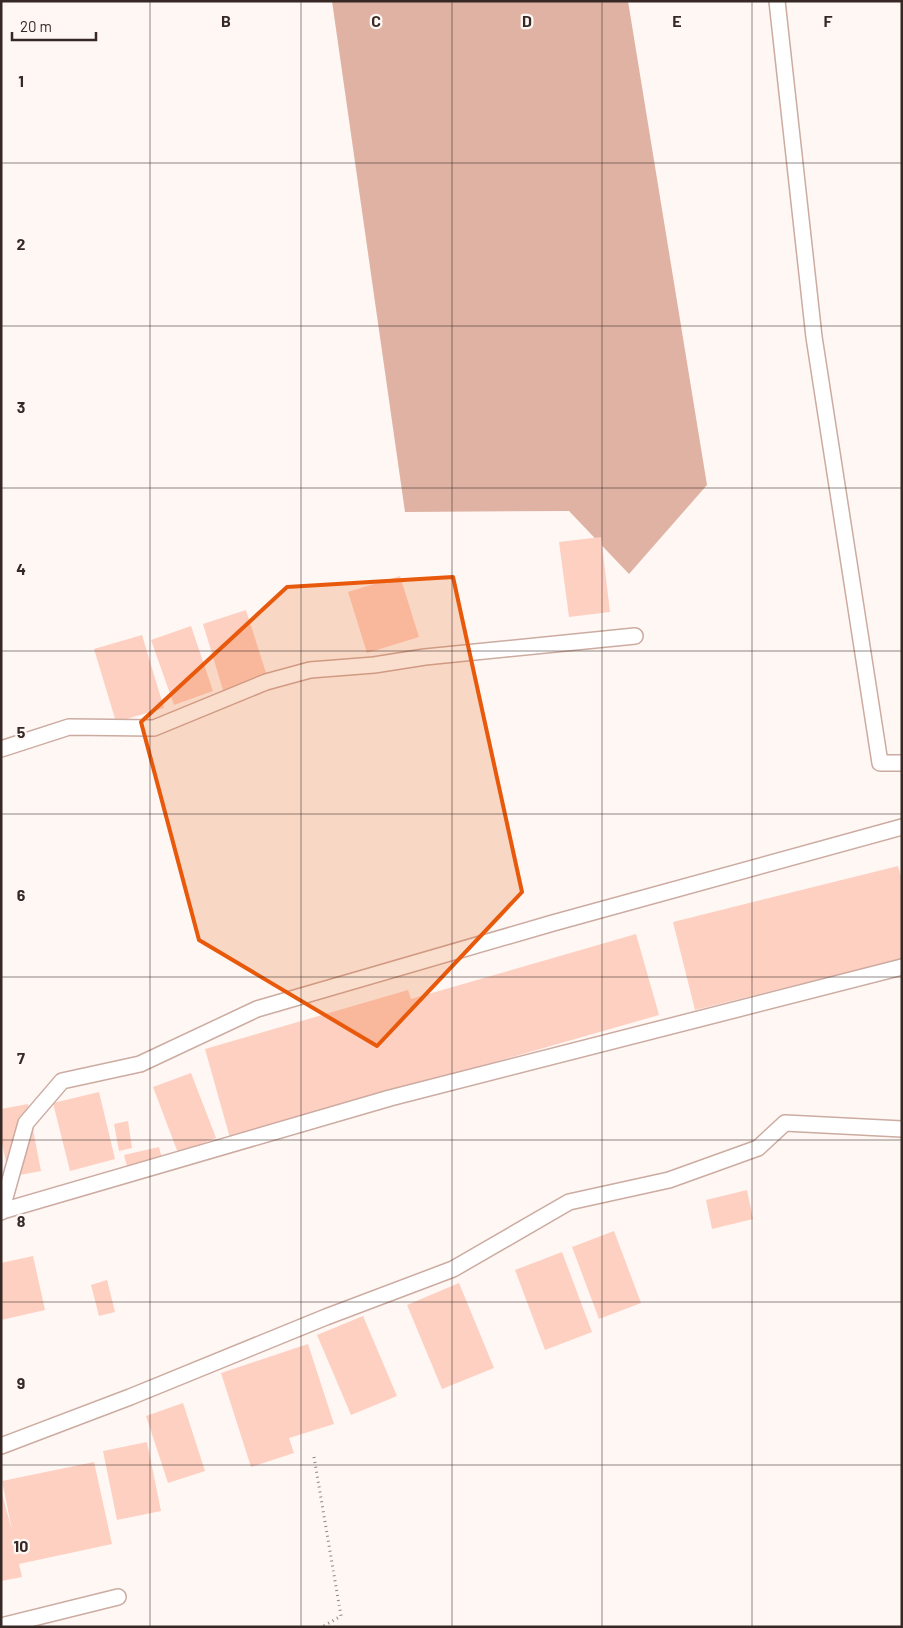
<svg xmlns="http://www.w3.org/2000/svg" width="903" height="1628" viewBox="0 0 903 1628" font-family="Barlow,sans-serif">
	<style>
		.forest { fill: #dfb2a4 }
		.building { fill: #fed0c1 }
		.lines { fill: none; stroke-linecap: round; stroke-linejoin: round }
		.service-casing { stroke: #ccaba1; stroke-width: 18 }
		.path { stroke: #918683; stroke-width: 3; stroke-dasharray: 1 4; stroke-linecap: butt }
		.service { stroke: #fff; stroke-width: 15 }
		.marked { fill: #e8590c; fill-opacity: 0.2; stroke: #e8590c; stroke-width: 4; stroke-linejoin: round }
		.grid { fill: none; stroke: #362925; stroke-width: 1; stroke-opacity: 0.55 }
		.grid-label { font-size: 16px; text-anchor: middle; font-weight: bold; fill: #362925; stroke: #fef7f4; stroke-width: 4.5; stroke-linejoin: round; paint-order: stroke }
	</style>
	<rect width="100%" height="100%" fill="#fef7f4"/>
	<path class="forest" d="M332 1H628L707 485 629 574 569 511 405 512Z"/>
	<g class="building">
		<path d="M601 537 610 612 569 617 559 542Z"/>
		<path d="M400 576 419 637 367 653 348 592Z"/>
		<path d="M246 610 267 676 223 690 203 624Z"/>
		<path d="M191 626 213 691 174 705 151 640Z"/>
		<path d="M142 635 164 708 116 722 94 649Z"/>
		<path d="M898 866 902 880V959L695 1010 673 922Z"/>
		<path d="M636 934 659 1015 230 1138 205 1049 408 990 411 999Z"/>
		<path d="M191 1073 216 1138 178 1153 153 1087Z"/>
		<path d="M99 1092 115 1159 70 1171 53 1103Z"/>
		<path d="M28 1104 41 1171 9 1177 1 1138V1109Z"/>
		<path d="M128 1121 132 1148 119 1151 114 1124Z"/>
		<path d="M159 1147 163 1162 128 1170 124 1155Z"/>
		<path d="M747 1190 753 1219 712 1229 706 1200Z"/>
		<path d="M614 1231 641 1303 599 1319 572 1247Z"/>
		<path d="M562 1252 592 1332 545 1350 515 1270Z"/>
		<path d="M33 1256 45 1310 1 1320V1263Z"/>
		<path d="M107 1280 115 1312 99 1316 91 1285Z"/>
		<path d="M459 1283 494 1368 442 1389 407 1305Z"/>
		<path d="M363 1316 397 1396 351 1415 317 1335Z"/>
		<path d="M308 1344 334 1424 289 1438 294 1453 251 1467 221 1373Z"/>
		<path d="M183 1403 205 1471 168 1483 146 1416Z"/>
		<path d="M147 1442 161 1511 117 1520 103 1451Z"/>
		<path d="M94 1462 112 1544 19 1564 22 1577 1 1581V1490L12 1530 2 1481Z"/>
	</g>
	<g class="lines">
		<defs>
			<g id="service">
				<path d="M777 1 814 337 880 763H902"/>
				<path d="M1 749 69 727 154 728 266 682 310 670 374 665 425 657 635 636"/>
				<path d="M2 1211 390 1098 902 967"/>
				<path d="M1 1212 26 1123 62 1081 140 1064 257 1009 553 923 902 827"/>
				<path d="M1 1446 130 1397 326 1317 453 1269 569 1202 669 1180 758 1148 785 1123 902 1129"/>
				<path d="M1 1626 118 1597"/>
			</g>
		</defs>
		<use href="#service" class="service-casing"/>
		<path class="path" d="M314 1457 341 1616 322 1627"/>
		<use href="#service" class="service"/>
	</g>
	<path class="marked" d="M453 577 522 892 377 1046 199 940 141 722 287 587Z"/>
	<path class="grid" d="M150 1V1627M301 1V1627M452 1V1627M602 1V1627M752 1V1627M1 163H902M1 326H902M1 488H902M1 651H902M1 814H902M1 977H902M1 1140H902M1 1302H902M1 1465H902"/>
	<g class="grid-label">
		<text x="226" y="27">B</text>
		<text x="376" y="27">C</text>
		<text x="527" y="27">D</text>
		<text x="677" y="27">E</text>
		<text x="828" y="27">F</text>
		<text x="21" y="87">1</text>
		<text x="21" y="250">2</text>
		<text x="21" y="413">3</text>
		<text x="21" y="575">4</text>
		<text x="21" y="738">5</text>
		<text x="21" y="901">6</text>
		<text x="21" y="1064">7</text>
		<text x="21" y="1227">8</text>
		<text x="21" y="1389">9</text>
		<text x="21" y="1552">10</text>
	</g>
	<rect width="903" height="1628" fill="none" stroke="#362925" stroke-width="5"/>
	<path d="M12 32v8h84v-8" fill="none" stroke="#362925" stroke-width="2.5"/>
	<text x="20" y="32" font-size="15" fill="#362925" stroke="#fef7f4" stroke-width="4" paint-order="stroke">20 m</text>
</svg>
